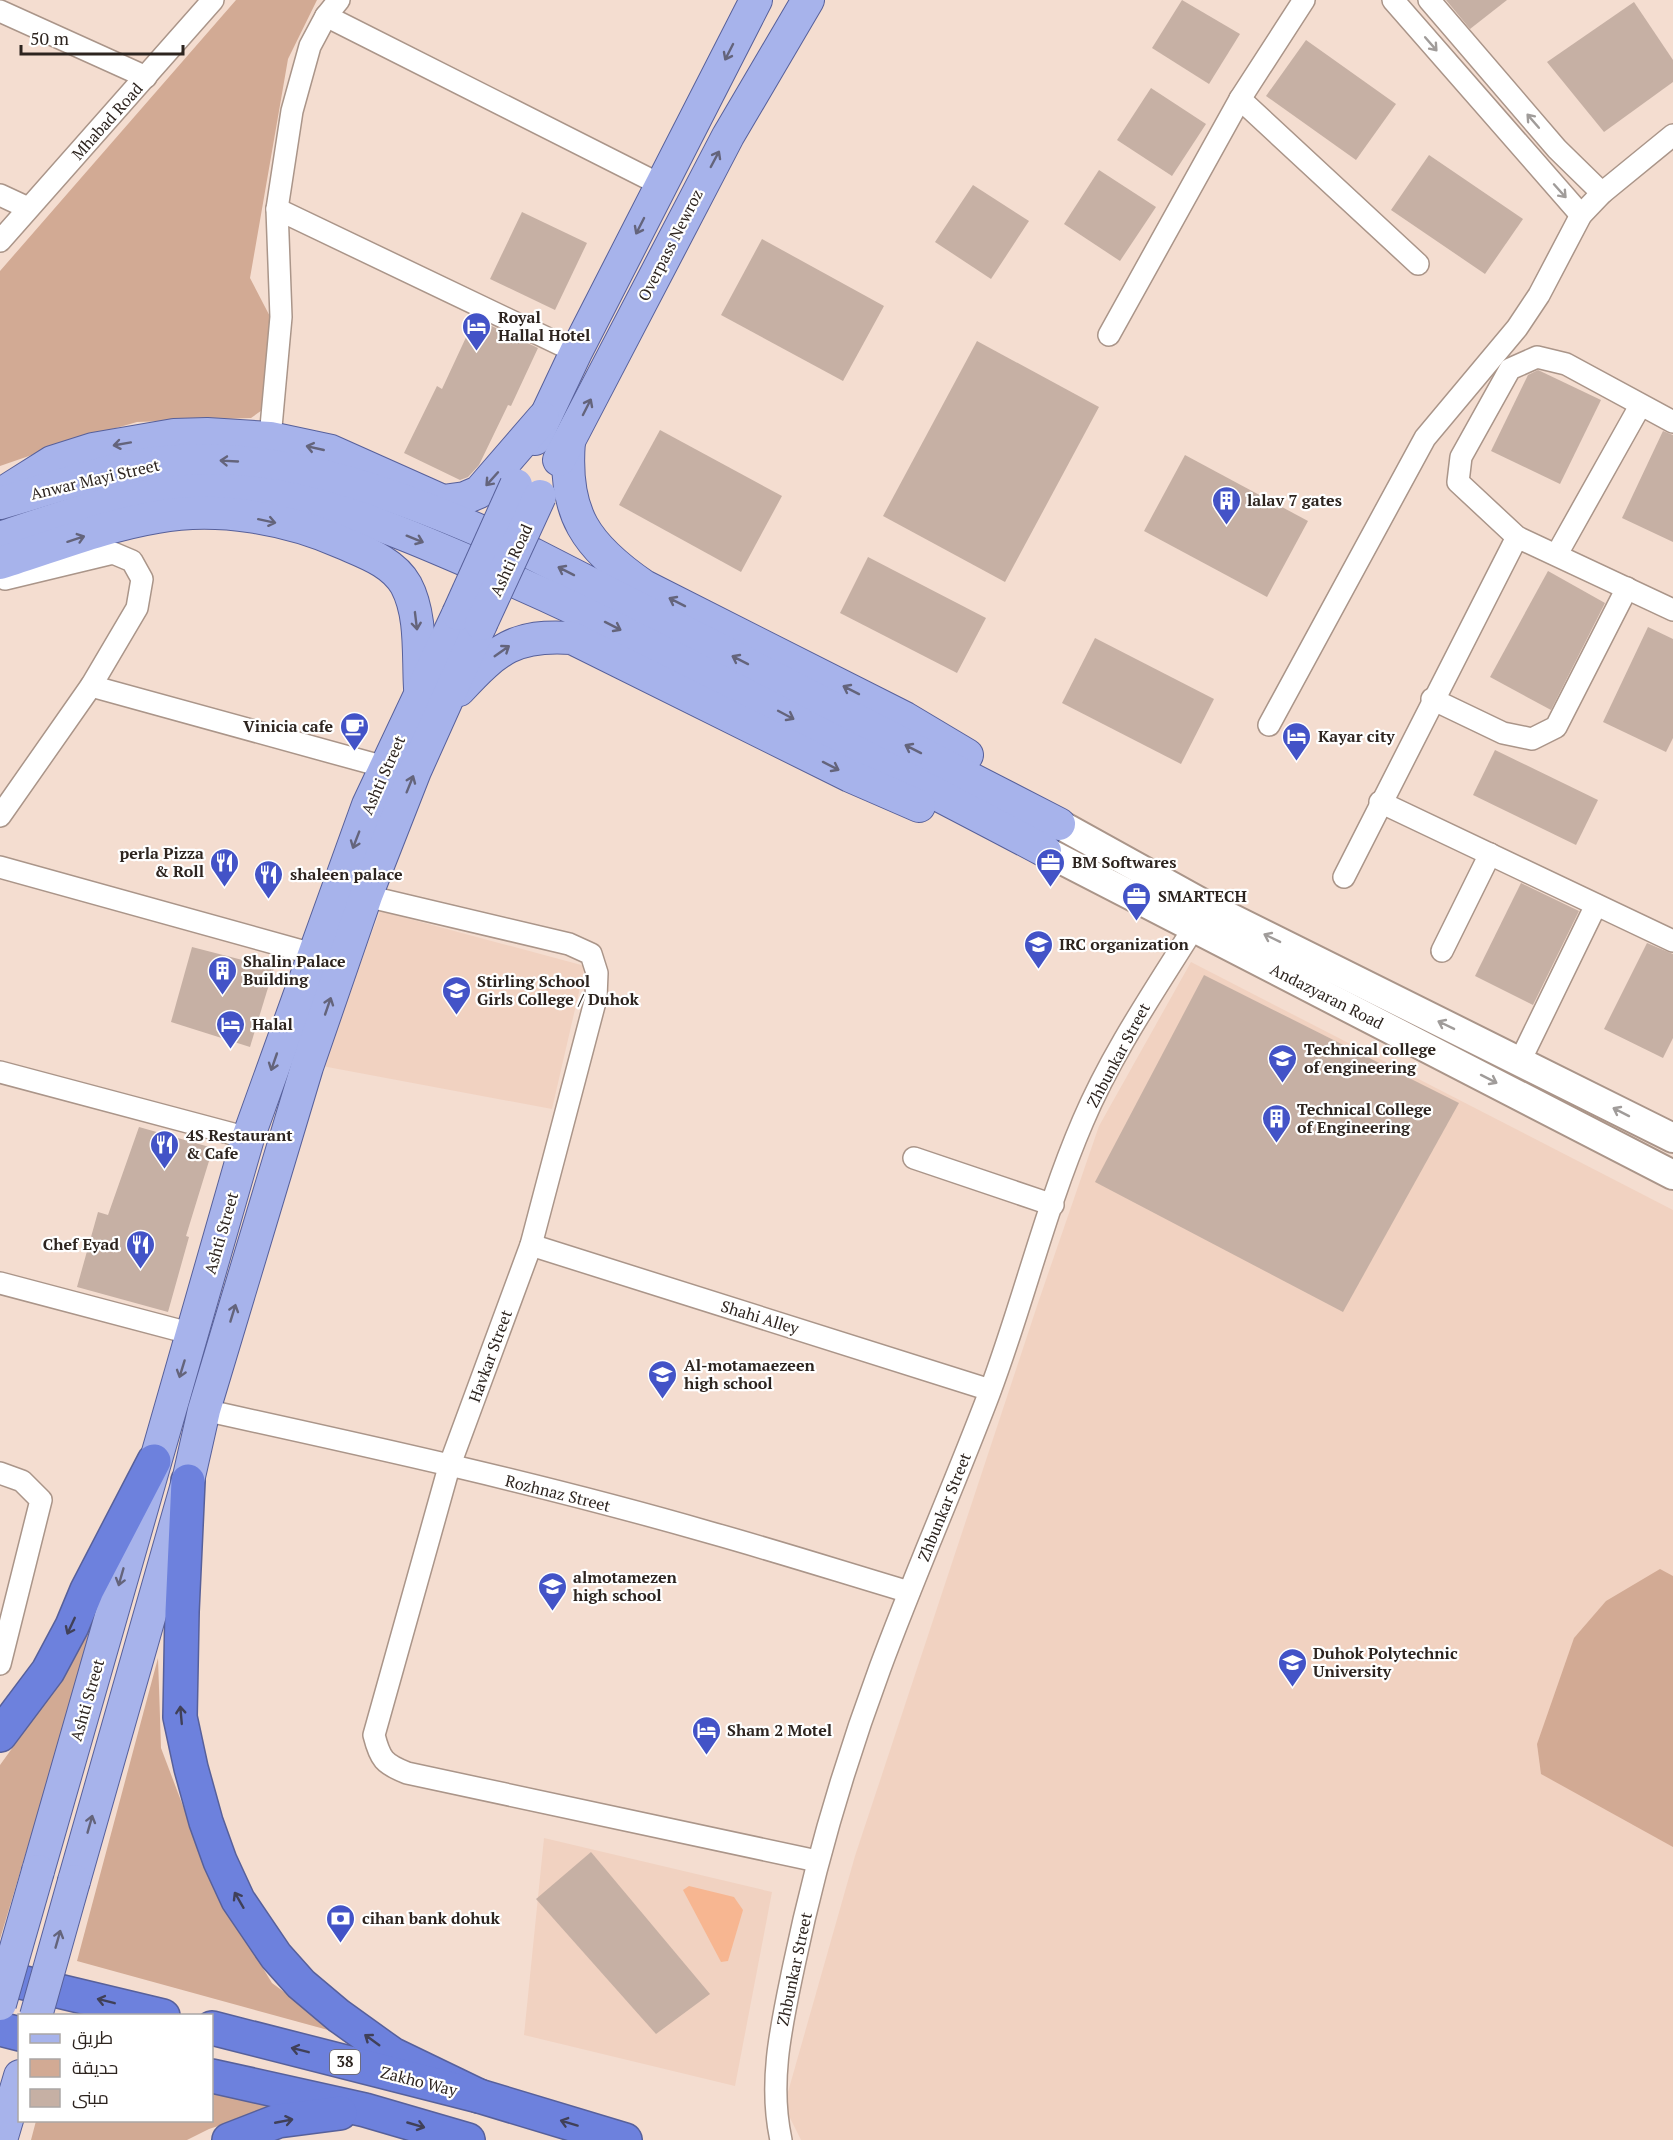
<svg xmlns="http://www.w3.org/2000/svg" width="1673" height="2140" viewBox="0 0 1673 2140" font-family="'PT Serif',Cairo,serif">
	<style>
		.built { fill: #f1d2c1 }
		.green { fill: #d2aa94 }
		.water { fill: #f7b691 }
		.building { fill: #c6b0a4 }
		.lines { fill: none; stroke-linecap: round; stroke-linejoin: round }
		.street-casing { stroke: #aa9589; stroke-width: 24 }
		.secondary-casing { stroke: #aa9589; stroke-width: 32 }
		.primary-casing { stroke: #57609a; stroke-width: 34 }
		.highway-casing { stroke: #57609a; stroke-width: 36 }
		.street { stroke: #fff; stroke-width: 21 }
		.secondary { stroke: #fff; stroke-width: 28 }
		.primary { stroke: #a7b3eb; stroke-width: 32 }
		.highway { stroke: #6d81dd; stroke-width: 33 }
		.primary-bridge-casing { stroke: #57609a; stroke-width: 34; stroke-linecap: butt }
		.primary-bridge { stroke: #a7b3eb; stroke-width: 32 }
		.oneway { stroke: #a09c9a }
		.oneway2 { stroke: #64647b }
		.oneway3 { stroke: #404058 }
		.labels { text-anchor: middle; stroke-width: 4.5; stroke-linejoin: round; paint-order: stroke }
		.shield { fill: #fff; stroke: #6c6662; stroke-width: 1.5 }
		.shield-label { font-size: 15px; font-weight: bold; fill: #2d241f }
		.street-label { font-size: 16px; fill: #2d241f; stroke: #fff }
		.poi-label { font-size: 16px; font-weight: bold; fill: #2d241f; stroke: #fff; text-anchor: start }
	</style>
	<rect width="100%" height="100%" fill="#f4ddd0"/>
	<g class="built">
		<path d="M380 911 585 966 552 1109 322 1066Z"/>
		<path d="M1191 962 1673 1210V2140H801L784 2106 855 1856 1039 1300 1099 1126Z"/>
		<path d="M544 1838 772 1892 735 2086 524 2035Z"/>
	</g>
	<g class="green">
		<path d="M236 0H317L288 59 250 278 277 330 265 408 251 418 137 422 81 438 0 466V271Z"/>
		<path d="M1660 1569 1673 1576V1847L1541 1774 1537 1744 1574 1638 1606 1601Z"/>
		<path d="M98 1613 0 1939V1765L50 1696Z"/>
		<path d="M158 1658 161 1748 214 1888 272 1983 339 2033 77 1961Z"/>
		<path d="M212 2091 282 2105 209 2129 187 2140H31L36 2121 212 2120Z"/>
	</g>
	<path class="water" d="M689 1886 734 1897 743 1910 728 1961 721 1962 683 1890Z"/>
	<g class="building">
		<path d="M1182 0 1240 34 1209 84 1152 48Z"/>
		<path d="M1446 0H1507L1470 29Z"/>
		<path d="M1634 2 1673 60V82L1604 132 1547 62Z"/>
		<path d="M1306 40 1396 104 1356 160 1266 96Z"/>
		<path d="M1151 88 1206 124 1172 176 1117 140Z"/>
		<path d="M1429 155 1523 219 1485 274 1391 210Z"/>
		<path d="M1099 170 1156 207 1120 261 1064 224Z"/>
		<path d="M973 185 1029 221 991 279 935 242Z"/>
		<path d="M522 212 587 243 555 310 490 279Z"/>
		<path d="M762 239 884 306 843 381 721 315Z"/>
		<path d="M475 318 538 348 511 406 508 405 479 465 468 477 460 480 404 453 437 386 442 389Z"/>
		<path d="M977 341 1099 407 1005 582 883 516Z"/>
		<path d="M1538 370 1601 400 1560 484 1491 451 1528 375Z"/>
		<path d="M660 430 782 496 741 572 619 505Z"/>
		<path d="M1663 431 1673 435V542L1622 518Z"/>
		<path d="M1185 455 1308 521 1267 597 1144 531Z"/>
		<path d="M868 557 986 618 957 673 840 613Z"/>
		<path d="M1548 571 1605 603 1551 710 1490 677Z"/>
		<path d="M1648 627 1673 639V738L1666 752 1603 722Z"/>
		<path d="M1095 638 1214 699 1181 764 1062 703Z"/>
		<path d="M1495 750 1598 800 1576 845 1473 795Z"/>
		<path d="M1521 883 1579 911 1533 1005 1475 976Z"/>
		<path d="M1647 943 1673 954V1038L1663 1058 1604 1029Z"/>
		<path d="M192 947 274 968 250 1047 171 1022Z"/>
		<path d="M1204 975 1459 1103 1343 1312 1095 1182Z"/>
		<path d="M139 1127 213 1148 186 1236 189 1237 168 1312 77 1287 98 1212 108 1215Z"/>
		<path d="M591 1852 710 1994 656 2034 536 1899Z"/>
	</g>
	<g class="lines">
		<defs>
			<g id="street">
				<path d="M1393 0 1581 215"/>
				<path d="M1429 0 1557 149 1602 193"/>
				<path d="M0 11 146 77"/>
				<path d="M326 16 661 185"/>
				<path d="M1240 99 1418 264"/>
				<path d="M0 195 28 208"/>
				<path d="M277 209 576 352"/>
				<path d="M0 241 213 0"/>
				<path d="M1109 335 1240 99 1304 0"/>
				<path d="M270 438 281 317 277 209 292 111 310 46 326 16 339 0"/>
				<path d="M1517 537 1458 482 1461 457 1510 369 1537 357 1566 364 1673 422"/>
				<path d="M1557 554 1640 406"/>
				<path d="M0 575 5 579 113 553 132 561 142 579 137 608 91 686 0 816"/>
				<path d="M91 686 385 767"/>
				<path d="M1432 699 1503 733 1532 739 1556 727 1627 588"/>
				<path d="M1269 725 1425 438 1517 328 1539 295 1581 215 1602 193 1673 135"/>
				<path d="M1380 802 1673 941"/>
				<path d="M0 867 313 954"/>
				<path d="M1344 877 1517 537 1673 610"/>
				<path d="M366 896 569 944 591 954 597 973 596 998 531 1245 449 1467 374 1735C380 1759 384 1764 407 1773L817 1861"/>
				<path d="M1442 951 1490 854"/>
				<path d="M1520 1061 1596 905"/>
				<path d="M0 1072 248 1138"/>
				<path d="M914 1158 1053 1205"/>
				<path d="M531 1245 990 1390"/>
				<path d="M0 1283 193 1334"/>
				<path d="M204 1410C373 1447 542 1484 708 1532 776 1551 842 1572 909 1592"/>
				<path d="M0 1473 22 1481 41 1500 0 1664"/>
				<path d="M781 2140C768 2081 782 2023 794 1965 815 1864 844 1765 880 1668 914 1576 954 1486 989 1394 1023 1304 1045 1209 1083 1121 1114 1048 1160 983 1201 916"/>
			</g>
			<g id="secondary">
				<path d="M1059 824 1207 906 1673 1138"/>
				<path d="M1045 851 1673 1175"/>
			</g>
			<g id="primary">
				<path d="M535 439 576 352 756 0"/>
				<path d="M569 441C563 514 586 546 644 586L905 718 967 755"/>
				<path d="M559 460 728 136 808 0"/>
				<path d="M6 491 52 462 93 449 174 435 207 434 270 438 331 451 443 501 465 498 479 492 543 418"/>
				<path d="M0 503C47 490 106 469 154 463 288 447 414 501 533 554L1059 824"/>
				<path d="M0 538C68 515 136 490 210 490 308 490 398 531 486 569 599 617 705 673 813 730 890 770 968 810 1045 851"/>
				<path d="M0 563C52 547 103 526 157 517 217 506 287 518 343 543 366 553 393 562 406 585 422 615 418 655 420 688"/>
				<path d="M459 690C497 649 515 634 572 638L850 776 919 806"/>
				<path d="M38 1871 248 1138 368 805 458 614"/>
				<path d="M74 1881 188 1481 204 1410 307 1067 366 896 415 771 481 624"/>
				<path d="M1 2140 20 2076"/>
			</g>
			<g id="highway">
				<path d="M188 1481 182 1612 180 1717 191 1768 206 1822 220 1861 238 1900 276 1956 301 1984 339 2016 392 2054 479 2096"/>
				<path d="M0 1735 48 1671 72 1626 87 1590 154 1461"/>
				<path d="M0 1977 163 2016"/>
				<path d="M212 2028 479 2096 625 2140"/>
				<path d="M0 2029 20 2034"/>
				<path d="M212 2076 365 2110 468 2140"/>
				<path d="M229 2140 278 2121 340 2113"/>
			</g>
		</defs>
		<use href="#street" class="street-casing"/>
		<use href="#secondary" class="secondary-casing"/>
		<use href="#primary" class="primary-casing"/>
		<use href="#highway" class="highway-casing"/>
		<use href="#street" class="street"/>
		<use href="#secondary" class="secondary"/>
		<use href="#primary" class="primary"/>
		<use href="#highway" class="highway"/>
		<defs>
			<g id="primary-bridge">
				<path d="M458 614 516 485"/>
				<path d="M481 624 540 496"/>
				<path d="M0 2004 38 1871"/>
				<path d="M36 2016 74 1881"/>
			</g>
		</defs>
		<use href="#primary-bridge" class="primary-bridge-casing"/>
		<use href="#primary-bridge" class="primary-bridge"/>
	</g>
	<defs><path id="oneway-shaft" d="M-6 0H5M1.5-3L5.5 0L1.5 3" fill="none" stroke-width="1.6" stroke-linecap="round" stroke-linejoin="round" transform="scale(1.5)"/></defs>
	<g class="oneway">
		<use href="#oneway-shaft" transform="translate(1431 44) rotate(49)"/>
		<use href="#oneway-shaft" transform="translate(1533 121) rotate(-131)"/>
		<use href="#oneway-shaft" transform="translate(1560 191) rotate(48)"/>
		<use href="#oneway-shaft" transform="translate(1272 938) rotate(-154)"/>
		<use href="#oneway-shaft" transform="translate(1446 1025) rotate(-154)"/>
		<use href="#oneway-shaft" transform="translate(1489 1079) rotate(27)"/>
		<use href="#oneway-shaft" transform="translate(1621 1112) rotate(-153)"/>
	</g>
	<g class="oneway2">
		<use href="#oneway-shaft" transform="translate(729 52) rotate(117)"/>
		<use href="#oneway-shaft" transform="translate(715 159) rotate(-62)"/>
		<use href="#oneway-shaft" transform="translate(640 226) rotate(117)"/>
		<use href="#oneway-shaft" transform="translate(587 407) rotate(-63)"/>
		<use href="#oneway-shaft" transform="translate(122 444) rotate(170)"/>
		<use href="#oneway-shaft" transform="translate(315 448) rotate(-167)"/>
		<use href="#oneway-shaft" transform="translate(229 461) rotate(-177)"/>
		<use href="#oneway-shaft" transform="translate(492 479) rotate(132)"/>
		<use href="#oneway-shaft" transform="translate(267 521) rotate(12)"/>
		<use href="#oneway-shaft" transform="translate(76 539) rotate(-18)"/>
		<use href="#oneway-shaft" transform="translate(415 539) rotate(22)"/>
		<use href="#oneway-shaft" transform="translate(566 571) rotate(-153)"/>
		<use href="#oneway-shaft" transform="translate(677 602) rotate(-153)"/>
		<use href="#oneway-shaft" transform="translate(416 621) rotate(83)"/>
		<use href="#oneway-shaft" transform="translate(613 626) rotate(27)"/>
		<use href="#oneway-shaft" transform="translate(502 651) rotate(-35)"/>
		<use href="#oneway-shaft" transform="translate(740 660) rotate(-153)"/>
		<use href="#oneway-shaft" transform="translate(851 690) rotate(-153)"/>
		<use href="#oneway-shaft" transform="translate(786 715) rotate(28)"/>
		<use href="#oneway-shaft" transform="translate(913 749) rotate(-153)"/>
		<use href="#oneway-shaft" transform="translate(831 766) rotate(27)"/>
		<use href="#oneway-shaft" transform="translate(410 784) rotate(-68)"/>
		<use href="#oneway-shaft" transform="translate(356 840) rotate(111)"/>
		<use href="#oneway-shaft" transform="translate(328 1006) rotate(-71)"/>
		<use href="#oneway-shaft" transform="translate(274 1062) rotate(109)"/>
		<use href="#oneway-shaft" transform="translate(233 1313) rotate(-73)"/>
		<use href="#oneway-shaft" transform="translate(182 1369) rotate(107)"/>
		<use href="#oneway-shaft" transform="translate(121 1577) rotate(106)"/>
		<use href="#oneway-shaft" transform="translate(90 1824) rotate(-74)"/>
		<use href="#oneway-shaft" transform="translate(58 1939) rotate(-74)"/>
	</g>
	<g class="oneway3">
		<use href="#oneway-shaft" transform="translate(71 1626) rotate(115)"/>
		<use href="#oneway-shaft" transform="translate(181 1715) rotate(-95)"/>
		<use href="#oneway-shaft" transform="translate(239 1900) rotate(-120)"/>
		<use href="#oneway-shaft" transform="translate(106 2001) rotate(-166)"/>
		<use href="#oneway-shaft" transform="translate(372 2040) rotate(-144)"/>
		<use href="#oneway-shaft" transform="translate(300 2050) rotate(-166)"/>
		<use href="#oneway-shaft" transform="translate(284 2121) rotate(-11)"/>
		<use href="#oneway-shaft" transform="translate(569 2123) rotate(-163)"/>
		<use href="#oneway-shaft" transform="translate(416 2125) rotate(16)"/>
	</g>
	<defs>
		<symbol id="hotel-pin" viewBox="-11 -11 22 30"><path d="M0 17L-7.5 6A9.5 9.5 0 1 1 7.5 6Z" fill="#4353c7" stroke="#fff"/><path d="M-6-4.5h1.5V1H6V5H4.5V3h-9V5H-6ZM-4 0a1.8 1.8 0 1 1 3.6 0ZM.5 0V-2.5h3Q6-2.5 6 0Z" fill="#fff"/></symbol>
		<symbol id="building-pin" viewBox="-11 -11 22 30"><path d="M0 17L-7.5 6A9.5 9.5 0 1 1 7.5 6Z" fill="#4353c7" stroke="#fff"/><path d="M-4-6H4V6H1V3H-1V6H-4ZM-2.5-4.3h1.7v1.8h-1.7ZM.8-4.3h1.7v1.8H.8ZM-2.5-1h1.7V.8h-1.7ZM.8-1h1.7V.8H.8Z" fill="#fff"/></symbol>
		<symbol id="cafe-pin" viewBox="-11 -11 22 30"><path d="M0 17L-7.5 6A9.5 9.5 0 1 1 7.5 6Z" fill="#4353c7" stroke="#fff"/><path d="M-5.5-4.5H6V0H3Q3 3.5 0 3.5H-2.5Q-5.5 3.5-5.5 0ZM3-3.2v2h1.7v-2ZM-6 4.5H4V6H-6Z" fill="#fff"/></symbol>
		<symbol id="restaurant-pin" viewBox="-11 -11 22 30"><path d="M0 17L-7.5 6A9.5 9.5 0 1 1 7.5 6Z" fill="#4353c7" stroke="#fff"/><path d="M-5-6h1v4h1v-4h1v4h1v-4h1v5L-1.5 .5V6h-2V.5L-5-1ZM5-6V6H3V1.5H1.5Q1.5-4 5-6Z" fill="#fff"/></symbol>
		<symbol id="office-pin" viewBox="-11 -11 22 30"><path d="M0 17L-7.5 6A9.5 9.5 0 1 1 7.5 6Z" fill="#4353c7" stroke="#fff"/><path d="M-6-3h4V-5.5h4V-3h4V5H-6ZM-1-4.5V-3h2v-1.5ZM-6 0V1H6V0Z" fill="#fff"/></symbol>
		<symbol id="school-pin" viewBox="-11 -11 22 30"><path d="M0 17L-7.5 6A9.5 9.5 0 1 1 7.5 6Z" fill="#4353c7" stroke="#fff"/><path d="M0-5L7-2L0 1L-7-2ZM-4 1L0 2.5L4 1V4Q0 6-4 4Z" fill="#fff"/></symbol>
		<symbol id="university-pin" viewBox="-11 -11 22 30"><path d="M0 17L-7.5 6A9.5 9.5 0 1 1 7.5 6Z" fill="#4353c7" stroke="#fff"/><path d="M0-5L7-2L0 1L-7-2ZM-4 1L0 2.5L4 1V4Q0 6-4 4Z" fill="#fff"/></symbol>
		<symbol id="bank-pin" viewBox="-11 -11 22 30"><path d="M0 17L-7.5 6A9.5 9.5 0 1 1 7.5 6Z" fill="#4353c7" stroke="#fff"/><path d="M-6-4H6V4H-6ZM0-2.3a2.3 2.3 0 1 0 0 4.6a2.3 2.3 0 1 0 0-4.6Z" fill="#fff"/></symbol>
	</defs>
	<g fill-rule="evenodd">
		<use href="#hotel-pin" x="460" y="310" width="33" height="45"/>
		<use href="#building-pin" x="1210" y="484" width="33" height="45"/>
		<use href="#cafe-pin" x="338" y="710" width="33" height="45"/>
		<use href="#hotel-pin" x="1280" y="720" width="33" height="45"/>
		<use href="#restaurant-pin" x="208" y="846" width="33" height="45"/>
		<use href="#office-pin" x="1034" y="846" width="33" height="45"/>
		<use href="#restaurant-pin" x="252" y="858" width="33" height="45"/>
		<use href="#office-pin" x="1120" y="880" width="33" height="45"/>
		<use href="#school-pin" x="1022" y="928" width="33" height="45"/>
		<use href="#building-pin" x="206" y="954" width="33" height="45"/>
		<use href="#school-pin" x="440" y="974" width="33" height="45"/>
		<use href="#hotel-pin" x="214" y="1008" width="33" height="45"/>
		<use href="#university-pin" x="1266" y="1042" width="33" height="45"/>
		<use href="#building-pin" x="1260" y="1102" width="33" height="45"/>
		<use href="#restaurant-pin" x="148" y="1128" width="33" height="45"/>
		<use href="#restaurant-pin" x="124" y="1228" width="33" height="45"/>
		<use href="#school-pin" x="646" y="1358" width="33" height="45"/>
		<use href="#school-pin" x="536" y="1570" width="33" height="45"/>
		<use href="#university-pin" x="1276" y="1646" width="33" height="45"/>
		<use href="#hotel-pin" x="690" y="1714" width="33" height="45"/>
		<use href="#bank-pin" x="324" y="1902" width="33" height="45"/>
	</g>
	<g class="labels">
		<rect class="shield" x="330" y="2050" width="30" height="24" rx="4.5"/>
		<g class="shield-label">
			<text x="345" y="2067">38</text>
		</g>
		<g class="street-label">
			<text transform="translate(107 121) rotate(-48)" y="6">Mhabad Road</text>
			<text transform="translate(670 245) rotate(-63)" y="6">Overpass Newroz</text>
			<text transform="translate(95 479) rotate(-13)" y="6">Anwar Mayi Street</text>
			<text transform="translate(511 560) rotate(-65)" y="6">Ashti Road</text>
			<text transform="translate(383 775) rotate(-66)" y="6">Ashti Street</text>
			<text transform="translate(1327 996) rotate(27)" y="6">Andazyaran Road</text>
			<text transform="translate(1118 1055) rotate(-62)" y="6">Zhbunkar Street</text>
			<text transform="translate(221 1233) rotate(-74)" y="6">Ashti Street</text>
			<text transform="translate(760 1317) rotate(17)" y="6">Shahi Alley</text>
			<text transform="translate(490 1356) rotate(-70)" y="6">Havkar Street</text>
			<text transform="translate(558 1493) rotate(14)" y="6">Rozhnaz Street</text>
			<text transform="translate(944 1507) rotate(-68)" y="6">Zhbunkar Street</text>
			<text transform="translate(87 1700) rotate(-74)" y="6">Ashti Street</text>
			<text transform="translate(794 1969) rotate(-78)" y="6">Zhbunkar Street</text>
			<text transform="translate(419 2081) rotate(14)" y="6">Zakho Way</text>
		</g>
		<g class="poi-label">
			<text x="498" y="323">Royal<tspan x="498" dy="18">Hallal Hotel</tspan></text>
			<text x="1247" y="506">lalav 7 gates</text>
			<text x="333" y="732" text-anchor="end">Vinicia cafe</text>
			<text x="1318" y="742">Kayar city</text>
			<text x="204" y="859" text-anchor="end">perla Pizza<tspan x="204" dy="18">&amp; Roll</tspan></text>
			<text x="1072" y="868">BM Softwares</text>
			<text x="290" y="880">shaleen palace</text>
			<text x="1158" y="902">SMARTECH</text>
			<text x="1059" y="950">IRC organization</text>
			<text x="243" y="967">Shalin Palace<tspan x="243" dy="18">Building</tspan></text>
			<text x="477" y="987">Stirling School<tspan x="477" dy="18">Girls College / Duhok</tspan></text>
			<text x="252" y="1030">Halal</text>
			<text x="1304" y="1055">Technical college<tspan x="1304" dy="18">of engineering</tspan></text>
			<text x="1297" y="1115">Technical College<tspan x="1297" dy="18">of Engineering</tspan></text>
			<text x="186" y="1141">4S Restaurant<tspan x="186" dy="18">&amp; Cafe</tspan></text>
			<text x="119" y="1250" text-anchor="end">Chef Eyad</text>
			<text x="684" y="1371">Al-motamaezeen<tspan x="684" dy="18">high school</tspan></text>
			<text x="573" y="1583">almotamezen<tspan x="573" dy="18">high school</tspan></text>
			<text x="1313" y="1659">Duhok Polytechnic<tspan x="1313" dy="18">University</tspan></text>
			<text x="727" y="1736">Sham 2 Motel</text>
			<text x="362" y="1924">cihan bank dohuk</text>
		</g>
	</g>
	<rect x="18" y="2014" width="195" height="108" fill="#ffffff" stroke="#aba7a5" stroke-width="1.5"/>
	<rect x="30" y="2034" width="30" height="9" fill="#a7b3eb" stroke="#aba7a5" stroke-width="1.5"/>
	<text x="72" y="2044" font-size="18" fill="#2d241f">طريق</text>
	<rect x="30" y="2059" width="30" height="18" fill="#d2aa94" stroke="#aba7a5" stroke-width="1.5"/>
	<text x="72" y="2074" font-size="18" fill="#2d241f">حديقة</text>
	<rect x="30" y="2089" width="30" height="18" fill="#c6b0a4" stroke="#aba7a5" stroke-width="1.5"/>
	<text x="72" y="2104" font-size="18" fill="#2d241f">مبنى</text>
	<path d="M21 45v9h162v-9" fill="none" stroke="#2d241f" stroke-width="3"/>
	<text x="30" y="45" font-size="18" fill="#2d241f" stroke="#ffffff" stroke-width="4.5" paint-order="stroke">50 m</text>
</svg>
